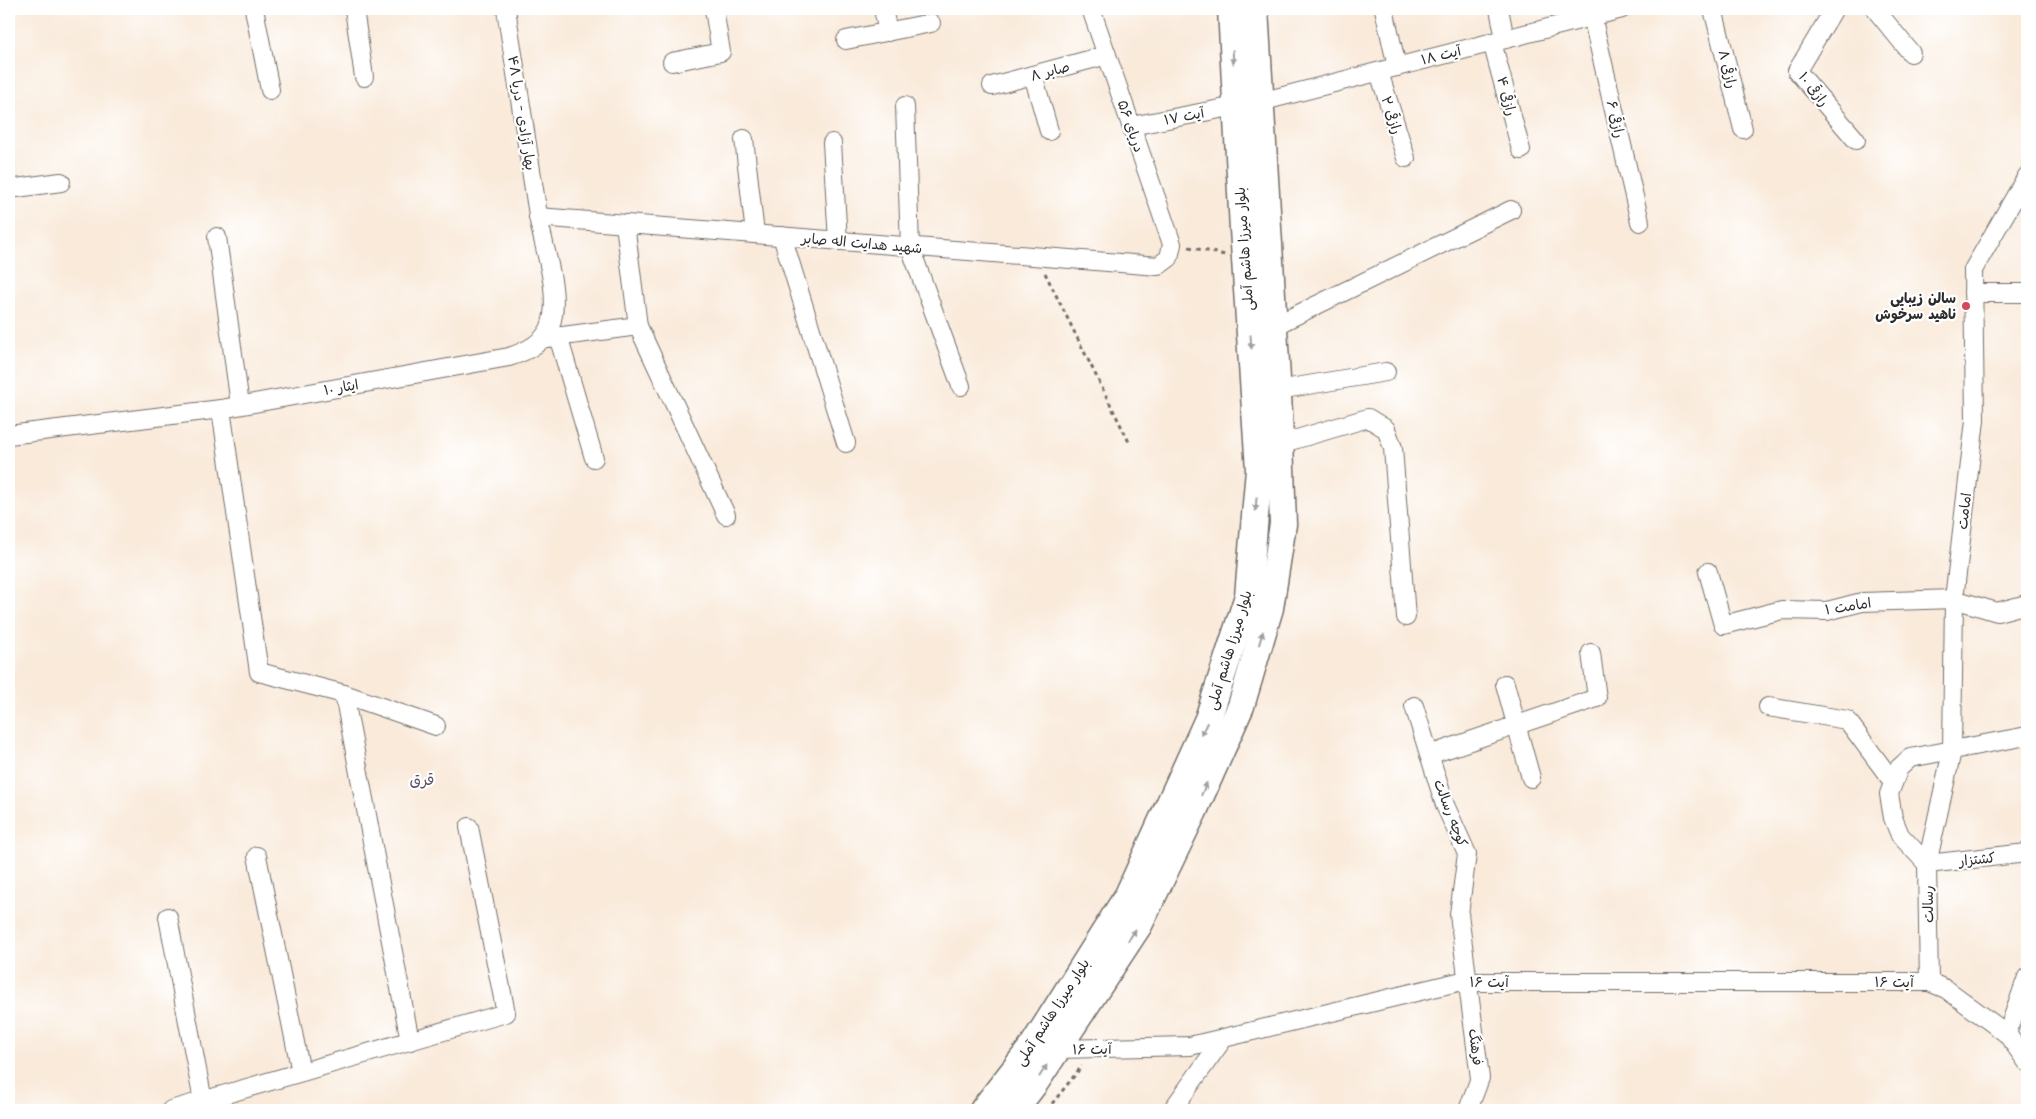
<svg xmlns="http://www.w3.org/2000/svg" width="2036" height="1119" viewBox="0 0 2036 1119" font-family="Mali,'Playpen Sans Arabic',sans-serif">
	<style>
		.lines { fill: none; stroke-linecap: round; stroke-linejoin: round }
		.minor-casing { stroke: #736e68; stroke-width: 20 }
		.secondary-casing { stroke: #736e68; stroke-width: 29 }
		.path { stroke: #736e68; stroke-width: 3; stroke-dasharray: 4 4; stroke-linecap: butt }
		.minor { stroke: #fff; stroke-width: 18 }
		.secondary { stroke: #fff; stroke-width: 26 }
		.oneway { fill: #a0a0a0 }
		.poi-dot { fill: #d1495b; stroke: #fff; stroke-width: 2 }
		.labels { text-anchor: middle; stroke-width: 4.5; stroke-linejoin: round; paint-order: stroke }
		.street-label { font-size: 14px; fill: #2b2b2b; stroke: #fff }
		.poi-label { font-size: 14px; font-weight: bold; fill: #2b2b2b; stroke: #fff; text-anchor: end }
		.quarter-label { font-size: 16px; fill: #5e5265; stroke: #fff }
	</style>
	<rect width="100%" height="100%" fill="#fff"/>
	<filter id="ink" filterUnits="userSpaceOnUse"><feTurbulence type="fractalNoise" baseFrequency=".02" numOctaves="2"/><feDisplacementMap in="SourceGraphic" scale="10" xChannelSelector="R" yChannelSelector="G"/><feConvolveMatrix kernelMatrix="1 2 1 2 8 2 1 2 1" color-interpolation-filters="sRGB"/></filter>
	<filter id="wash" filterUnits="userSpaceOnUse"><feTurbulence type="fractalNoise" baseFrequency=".0096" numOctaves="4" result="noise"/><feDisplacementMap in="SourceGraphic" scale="20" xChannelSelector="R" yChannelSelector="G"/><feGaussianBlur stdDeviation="1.12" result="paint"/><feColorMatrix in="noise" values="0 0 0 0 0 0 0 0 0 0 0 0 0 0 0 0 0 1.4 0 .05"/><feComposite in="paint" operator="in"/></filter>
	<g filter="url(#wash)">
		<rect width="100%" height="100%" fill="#f9eada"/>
	</g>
	<g filter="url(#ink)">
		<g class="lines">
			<defs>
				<g id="minor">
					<path d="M254 9 270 90"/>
					<path d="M354 9 364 77"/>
					<path d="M883 9 888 32"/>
					<path d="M1384 9 1397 67"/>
					<path d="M1499 9 1505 39"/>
					<path d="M1713 9 1743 129"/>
					<path d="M1834 9 1797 71 1856 140"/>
					<path d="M1875 9 1911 53"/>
					<path d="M1592 16 1640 222"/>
					<path d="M846 40 931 23"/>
					<path d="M1492 42 1521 150"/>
					<path d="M672 62 721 52 714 9"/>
					<path d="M1379 72 1406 158"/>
					<path d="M1033 75 1049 131"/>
					<path d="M992 86 1107 55"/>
					<path d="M1260 102 1622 9"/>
					<path d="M905 106 910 247 961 386"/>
					<path d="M1131 126 1236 106"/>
					<path d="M744 139 755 234"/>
					<path d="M832 143 838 241"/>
					<path d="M2027 176 1973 270 1975 420 1954 599 1952 751 1927 864 2027 853"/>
					<path d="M9 189 61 182"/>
					<path d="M538 217 1158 266 1169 258 1172 244 1091 9"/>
					<path d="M625 224 638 326 726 515"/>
					<path d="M782 236 846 443"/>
					<path d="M217 237 240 405"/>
					<path d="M1973 293H2027"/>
					<path d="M1274 326 1511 210"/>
					<path d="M558 336 594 458"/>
					<path d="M548 338 638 326"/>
					<path d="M1278 390 1386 372"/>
					<path d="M221 409 259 672 344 694 410 1041"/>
					<path d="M9 435 221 409 509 357C525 352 543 344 550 327 562 293 543 249 538 215 527 146 517 77 506 9"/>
					<path d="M1280 444 1368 418 1386 429 1393 448 1406 617"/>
					<path d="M1708 572 1723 625 1782 610 1827 611 1862 602 1954 599 1997 612 2027 604"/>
					<path d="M1505 684 1531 778"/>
					<path d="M344 694 436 726"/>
					<path d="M1414 706 1445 805 1467 854 1459 914 1480 1078 1468 1110"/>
					<path d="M1768 707 1847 720 1893 782"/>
					<path d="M2027 736 1910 758 1899 768 1889 794 1893 818 1900 835 1927 864 1929 982 1946 989 2007 1034 2027 1062"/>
					<path d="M1429 755 1597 698 1591 653"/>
					<path d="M257 856 301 1072"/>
					<path d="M168 917 203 1101"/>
					<path d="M2007 1034 2027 977"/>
					<path d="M1057 1049 1190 1046 1458 982H1929"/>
					<path d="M171 1110 506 1013 469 827"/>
					<path d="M1172 1110 1223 1039"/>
				</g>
				<g id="secondary">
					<path d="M983 1110 1032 1047 1128 895 1208 719 1248 596 1259 470 1243 229 1231 9"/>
					<path d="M1014 1110 1035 1083 1139 925 1194 811 1241 706 1270 608 1283 524 1279 413 1255 9"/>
				</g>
			</defs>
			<use href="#minor" class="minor-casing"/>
			<use href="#secondary" class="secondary-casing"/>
			<g class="path">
				<path d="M1189 247 1225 255"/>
				<path d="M1045 273 1130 444"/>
				<path d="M1047 1110 1082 1066"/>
			</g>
			<use href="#minor" class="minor"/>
			<use href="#secondary" class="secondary"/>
		</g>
		<defs><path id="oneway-solid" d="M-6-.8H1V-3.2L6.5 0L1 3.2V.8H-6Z" transform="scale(1.25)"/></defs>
		<g class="oneway">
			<use href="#oneway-solid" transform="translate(1233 57) rotate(87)"/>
			<use href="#oneway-solid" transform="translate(1251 342) rotate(86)"/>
			<use href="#oneway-solid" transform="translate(1256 504) rotate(95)"/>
			<use href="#oneway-solid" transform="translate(1261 638) rotate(-73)"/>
			<use href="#oneway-solid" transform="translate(1204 729) rotate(115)"/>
			<use href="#oneway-solid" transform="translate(1204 789) rotate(-66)"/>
			<use href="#oneway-solid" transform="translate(1132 935) rotate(-57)"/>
			<use href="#oneway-solid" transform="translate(1043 1071) rotate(-57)"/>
		</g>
	</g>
	<circle class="poi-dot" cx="1966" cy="306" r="5"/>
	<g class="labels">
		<g class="street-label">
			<text transform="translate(1441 55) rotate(-14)" y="5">آیت ۱۸</text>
			<text transform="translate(1728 69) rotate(76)" y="5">رازقی ۸</text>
			<text transform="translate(1050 71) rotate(-15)" y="5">صابر ۸</text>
			<text transform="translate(1814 89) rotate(52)" y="5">رازقی ۱۰</text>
			<text transform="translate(1507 96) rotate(75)" y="5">رازقی ۴</text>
			<text transform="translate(522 113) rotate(81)" y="5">بهار آزادی - دریا ۴۸</text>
			<text transform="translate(1392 115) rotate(72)" y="5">رازقی ۲</text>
			<text transform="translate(1184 116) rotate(-11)" y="5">آیت ۱۷</text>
			<text transform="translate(1616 119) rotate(77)" y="5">رازقی ۶</text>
			<text transform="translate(1131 126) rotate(71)" y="5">دریای ۵۶</text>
			<text transform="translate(862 243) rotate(5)" y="5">شهید هدایت اله صابر</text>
			<text transform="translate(1244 249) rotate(-94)" y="5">بلوار میرزا هاشم آملی</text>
			<text transform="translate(341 387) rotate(-10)" y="5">ایثار ۱۰</text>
			<text transform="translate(1964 511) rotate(-83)" y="5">امامت</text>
			<text transform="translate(1848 606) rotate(-9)" y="5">امامت ۱</text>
			<text transform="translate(1229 650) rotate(-73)" y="5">بلوار میرزا هاشم آملی</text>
			<text transform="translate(1451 813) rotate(69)" y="5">کوچه رسالت</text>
			<text transform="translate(1977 859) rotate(-6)" y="5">کشتزار</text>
			<text transform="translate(1928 904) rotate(-91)" y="5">رسالت</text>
			<text x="1489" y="987">آیت ۱۶</text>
			<text x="1894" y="987">آیت ۱۶</text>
			<text transform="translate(1052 1012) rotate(-57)" y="5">بلوار میرزا هاشم آملی</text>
			<text transform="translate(1476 1047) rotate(83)" y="5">فرهنگ</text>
			<text transform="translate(1092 1049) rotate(-1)" y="5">آیت ۱۶</text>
		</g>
		<g class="poi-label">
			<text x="1956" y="303">سالن زیبایی<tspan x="1956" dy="16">ناهید سرخوش</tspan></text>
		</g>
		<g class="quarter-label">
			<text x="422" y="785">قرق</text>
		</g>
	</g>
	<rect width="2036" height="1119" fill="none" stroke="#fff" stroke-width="30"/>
</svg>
